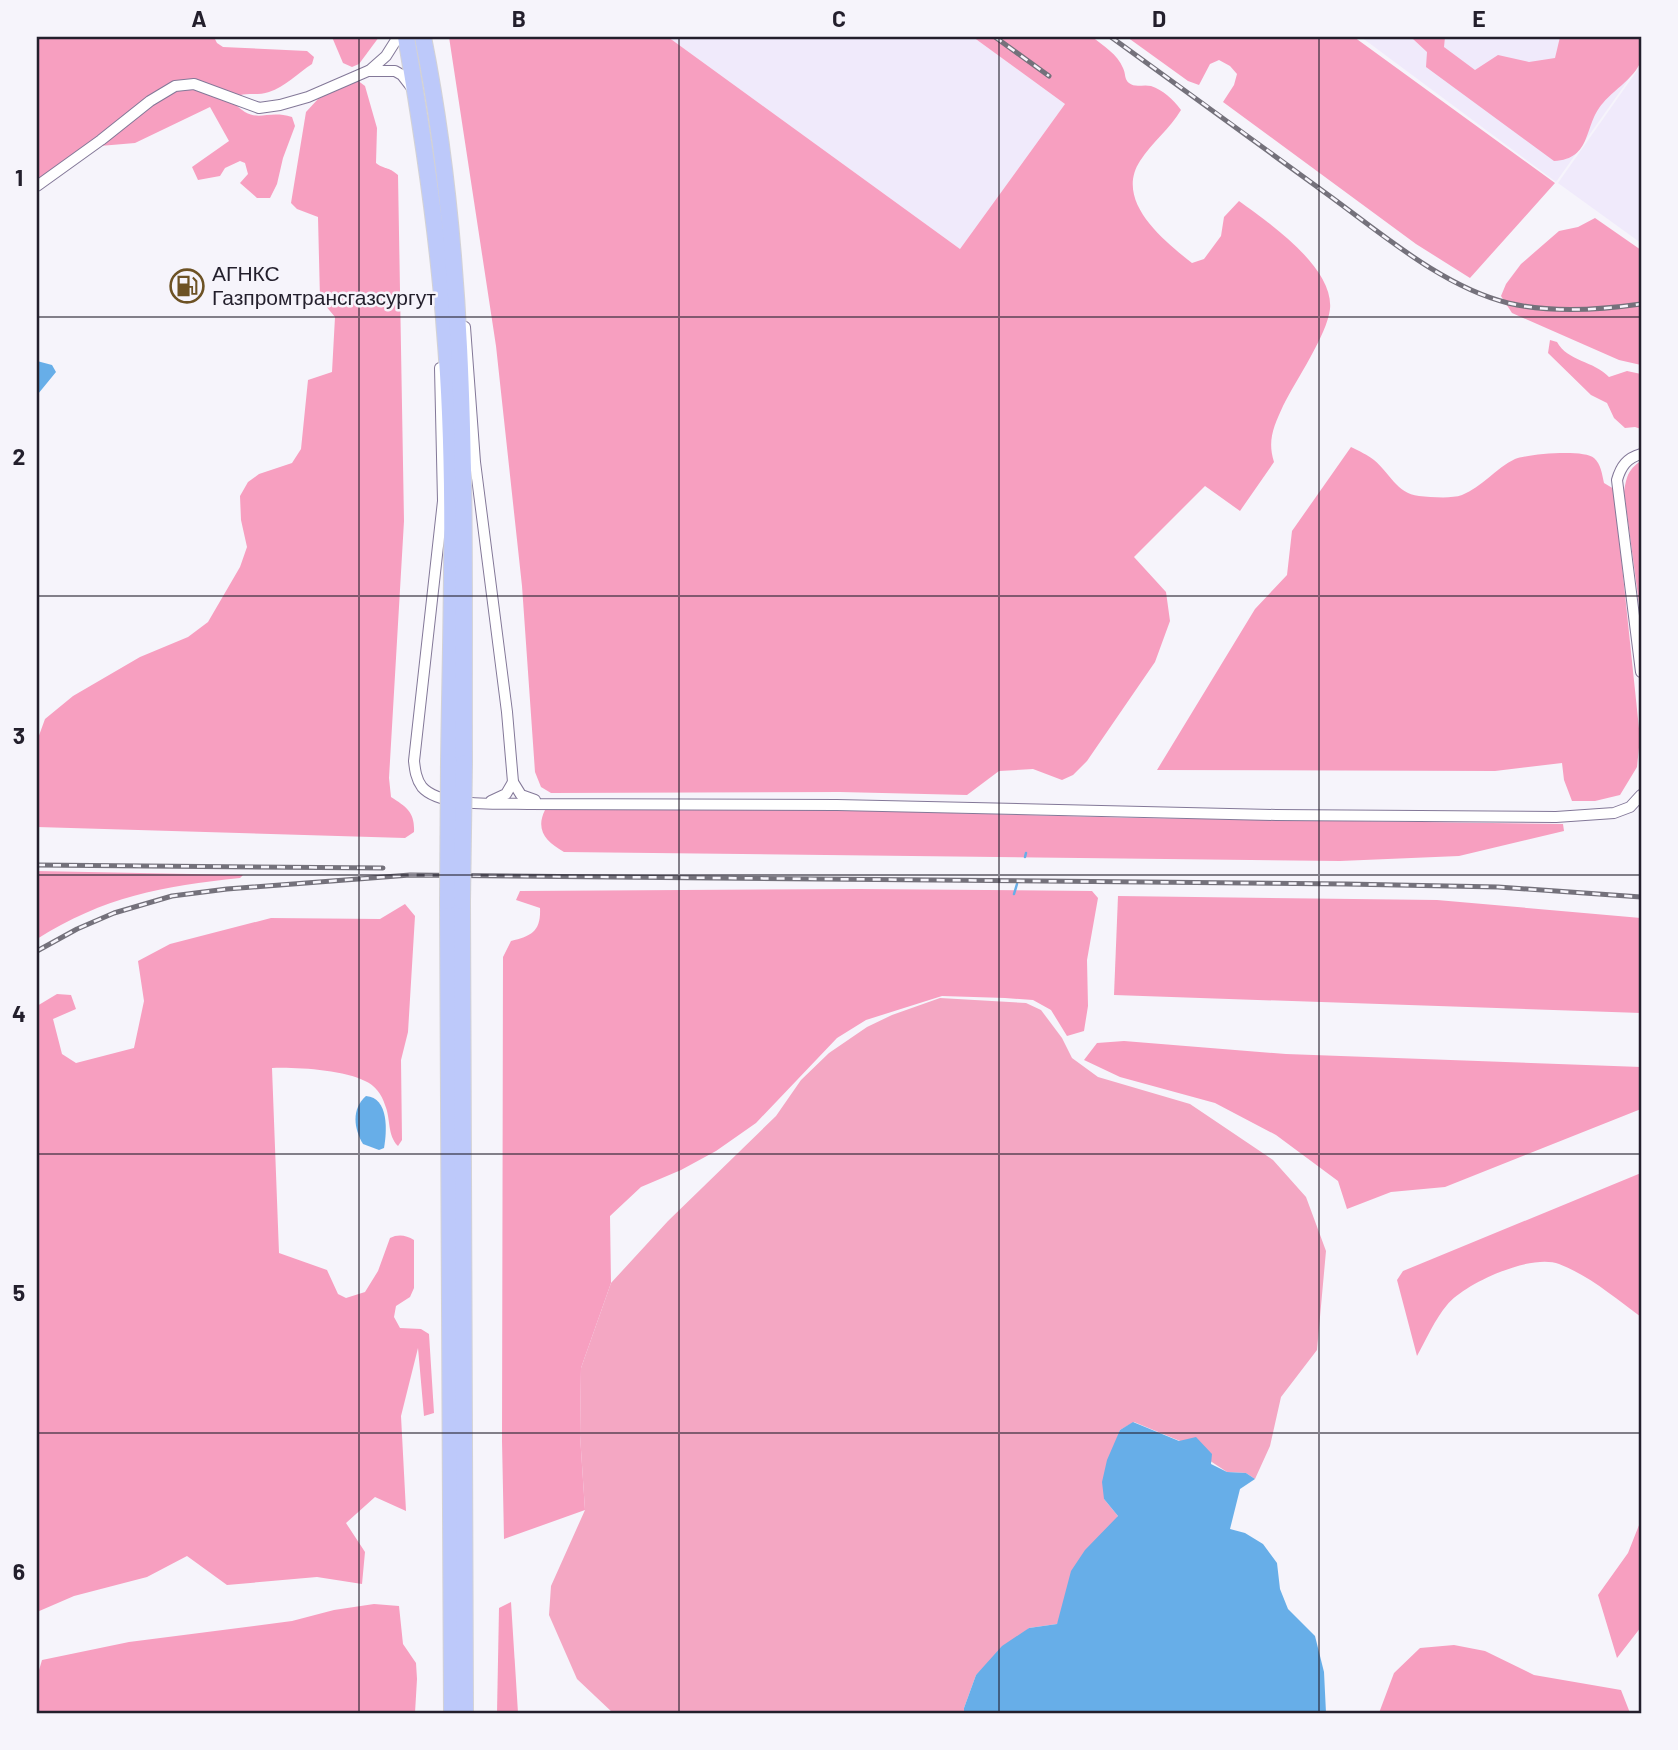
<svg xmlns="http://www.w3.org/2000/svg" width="1678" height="1750" viewBox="0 0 1678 1750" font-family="Barlow,sans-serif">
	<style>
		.built { fill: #f0eafb }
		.green { fill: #f4a7c3 }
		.forest { fill: #f79fc0 }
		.water { fill: #67aee8 }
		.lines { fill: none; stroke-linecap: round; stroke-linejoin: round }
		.stream { stroke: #67aee8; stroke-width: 2.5 }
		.street-casing { stroke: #837898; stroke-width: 12 }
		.primary-casing { stroke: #d3d2d5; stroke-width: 18 }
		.street { stroke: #fff; stroke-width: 10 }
		.primary { stroke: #bdc9fa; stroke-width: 16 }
		.rail-casing { stroke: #74717b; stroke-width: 5 }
		.rail { stroke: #f6f4fb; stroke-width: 2.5; stroke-dasharray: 8; stroke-linecap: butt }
		.primary-bridge-casing { stroke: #d3d2d5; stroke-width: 18; stroke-linecap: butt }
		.primary-bridge { stroke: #bdc9fa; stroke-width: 16 }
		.grid { fill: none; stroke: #231f2c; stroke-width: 2; stroke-opacity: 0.55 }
		.labels { text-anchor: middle; stroke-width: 5; stroke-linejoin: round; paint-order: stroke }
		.poi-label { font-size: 21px; fill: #231f2c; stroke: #f6f4fb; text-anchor: start }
		.neatline { fill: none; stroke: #231f2c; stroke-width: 2.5 }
		.grid-label { font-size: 23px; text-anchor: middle; font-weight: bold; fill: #231f2c }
	</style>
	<rect width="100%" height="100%" fill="#f6f4fb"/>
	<g class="built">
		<path d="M668 37H973L1065 104 960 249Z"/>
		<path d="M1361 37H1637L1641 62 1556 182Z"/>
		<path d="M1641 65V243L1558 183Z"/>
	</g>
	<path class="green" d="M940 998 1026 1003 1041 1010 1062 1038 1072 1058 1098 1077 1190 1104 1273 1160 1306 1197 1326 1251 1317 1350 1281 1397 1270 1446 1255 1479 1246 1473 1227 1472 1180 1441 1134 1422 1120 1430 1115 1444 1104 1499 1118 1516 1057 1624 1029 1628 976 1675 964 1708V1713H613L577 1679 549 1615 551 1586 585 1510 580 1435 581 1368 611 1283 668 1221 776 1116 801 1080 829 1053 867 1027 892 1015Z"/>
	<g class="forest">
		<path d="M37 37H214L217 43 223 47 307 51 314 57 312 64C298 73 285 87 269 92 256 97 242 90 231 100 257 128 263 108 292 117L295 126 283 158 277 184 270 198H257L240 183 248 174 245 163 240 161 225 168 220 176 198 180 192 167 229 141 210 107 135 143 88 147 37 180Z"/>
		<path d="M332 37H379L359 64 352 67 343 63Z"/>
		<path d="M449 37H668L960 249 1065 104 973 37H1092C1103 45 1118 55 1123 68 1126 74 1124 79 1129 83 1135 88 1143 84 1151 86 1163 90 1173 99 1181 110 1170 129 1152 142 1140 161 1114 201 1164 241 1192 263L1204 259 1221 236 1224 217 1239 201C1269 223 1334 267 1330 309 1327 335 1296 380 1283 406 1274 426 1267 440 1274 462L1240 511 1205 486 1134 557 1166 592 1170 621 1155 662 1087 761 1073 775 1062 780 1033 769 999 771 967 795 840 792 551 793 541 787 535 772 522 586 496 346Z"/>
		<path d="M1127 37H1354L1555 183 1470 278 1416 244 1223 102 1234 85 1237 74 1230 66 1219 60 1210 64 1199 85 1188 81Z"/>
		<path d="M1414 37H1445L1444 47 1475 70 1498 55 1529 62 1555 58 1560 37H1638C1655 67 1619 84 1603 103 1583 125 1593 159 1554 161L1426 67 1427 52 1413 39Z"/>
		<path d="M357 80 365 86 377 128 376 163C385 170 388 166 398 175L404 521 389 778 391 797C407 807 415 813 414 832L405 838 37 827V741L45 719 73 696 140 657 188 637 208 622 240 567 247 547 241 520 240 496 248 482 259 474 292 463 301 449 308 380 332 372 335 317 320 299 318 217 297 209 291 203 306 112 318 99 348 82Z"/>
		<path d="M1595 218 1641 250V365L1619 360 1512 313 1501 296 1506 284 1521 264 1559 231 1578 227Z"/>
		<path d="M1550 340 1557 342C1567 361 1594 361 1609 377L1627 371 1641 374V429L1635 427 1625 428 1614 418 1607 403 1591 395 1548 353Z"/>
		<path d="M1351 447C1359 451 1368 455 1374 460 1390 473 1396 493 1419 496 1431 497 1451 499 1462 495 1482 487 1496 468 1515 459 1528 454 1584 449 1594 458 1601 464 1602 474 1604 483L1614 489 1640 738 1637 767 1620 795 1595 801H1572L1564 780 1562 763 1495 771 1157 770 1255 609 1287 575 1292 531Z"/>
		<path d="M1641 461V618L1624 492C1626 478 1628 469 1641 461Z"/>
		<path d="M723 807 1138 818 1563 824 1564 831 1459 856 1340 861 564 852C546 842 535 830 545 810Z"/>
		<path d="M37 871 243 875 240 878C163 886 103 897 37 939Z"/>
		<path d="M859 889 1092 891 1098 898 1087 960 1088 1006 1084 1031 1067 1036 1051 1010 1033 1000 1005 998 942 996 866 1020 837 1038 756 1123 716 1151 681 1170 641 1187 610 1216 611 1283 581 1368 580 1435 585 1510 504 1539 502 1441 503 957 511 941C532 936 541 931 540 908L516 900 520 891Z"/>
		<path d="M1118 896 1437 900 1641 918V1013L1114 995Z"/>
		<path d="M405 904 415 916 408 1032 401 1060 402 1140 398 1146C387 1135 391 1119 385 1105 382 1095 375 1085 365 1081 343 1070 296 1067 272 1068L279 1253 327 1270 338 1294 346 1298 365 1292 378 1271 390 1238C398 1234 406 1235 414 1240V1288L410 1297 396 1306 394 1317 400 1328 421 1329 429 1334 434 1413 424 1416 418 1348 401 1416 406 1511 375 1497 346 1523 365 1552 362 1584 317 1577 227 1585 187 1556 147 1577 74 1596 37 1612V1006L57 994 71 995 76 1009 53 1019 62 1054 76 1063 134 1048 144 1001 138 961 170 944 271 918 380 919Z"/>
		<path d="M1124 1041 1286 1054 1641 1067V1109L1445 1187 1391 1192 1347 1209 1338 1181 1276 1135 1215 1103 1120 1077 1084 1060 1097 1043Z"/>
		<path d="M1641 1173V1317C1615 1298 1590 1276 1559 1264 1532 1253 1465 1283 1447 1305 1435 1319 1426 1340 1417 1356L1397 1280 1403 1271Z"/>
		<path d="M1641 1520V1627L1617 1658 1598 1595 1628 1553Z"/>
		<path d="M511 1602 518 1713H497L499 1608Z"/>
		<path d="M374 1604 399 1606 403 1644 416 1663 417 1679 415 1713H37V1677L42 1660 129 1642 292 1621 334 1610Z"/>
		<path d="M1454 1645 1485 1651 1534 1675 1621 1690 1630 1713H1379L1394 1673 1420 1648Z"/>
	</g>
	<g class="water">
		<path d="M37 361 52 365 56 372 38 394 37 404Z"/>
		<path d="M366 1096C389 1098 387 1131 384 1148L379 1150 363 1144C354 1129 351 1109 366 1096Z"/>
		<path d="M1133 1422 1179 1441 1196 1437 1212 1454 1211 1464 1227 1472 1246 1473 1255 1479 1240 1489 1230 1529 1245 1533 1263 1544 1277 1563 1280 1589 1288 1609 1315 1636 1324 1672 1326 1713H964V1708L976 1675 1002 1646 1029 1628 1057 1624 1071 1571 1085 1550 1118 1516 1104 1499 1102 1482 1107 1460 1120 1430Z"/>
	</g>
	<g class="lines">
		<g class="stream">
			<path d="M1025 857 1026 853"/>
			<path d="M1014 894 1017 884"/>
		</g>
		<defs>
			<g id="street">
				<path d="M369 71 386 56 398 37"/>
				<path d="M37 186 101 140 150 101 175 86 194 84 259 108 280 105 308 97 368 71H395L402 75 412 88"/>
				<path d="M465 327 475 462 507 712 513 782 521 795 535 800"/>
				<path d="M440 368 443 501 414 761C415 770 416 779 422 787 440 808 502 803 528 804L837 805 1276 815 1556 817 1614 813 1630 807 1641 795"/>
				<path d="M1641 454C1627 458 1621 466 1617 480L1641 672"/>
				<path d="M491 801 506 794 513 782"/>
			</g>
			<g id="primary">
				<path d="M406 37C423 135 438 233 445 332 457 475 451 619 449 762"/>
				<path d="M423 37C471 276 463 520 464 763"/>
				<path d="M448 901 452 1713"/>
				<path d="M462 901 465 1713"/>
			</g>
		</defs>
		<use href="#street" class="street-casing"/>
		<use href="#primary" class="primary-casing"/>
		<use href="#street" class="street"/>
		<use href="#primary" class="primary"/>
		<defs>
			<g id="rail">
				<path d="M995 37 1049 76"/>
				<path d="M1111 37C1183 89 1255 141 1327 194 1381 233 1443 287 1508 303 1550 313 1599 310 1641 304"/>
				<path d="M37 865 383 868"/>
				<path d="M37 951 77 929 114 913 172 896 227 889 410 875 1346 884 1498 887 1641 897"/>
			</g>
		</defs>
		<use href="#rail" class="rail-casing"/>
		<use href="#rail" class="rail"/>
		<defs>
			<g id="primary-bridge">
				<path d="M448 901 449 762"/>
				<path d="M462 901 464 763"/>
			</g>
		</defs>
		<use href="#primary-bridge" class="primary-bridge-casing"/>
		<use href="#primary-bridge" class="primary-bridge"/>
	</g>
	<path class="grid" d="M359 37V1713M679 37V1713M999 37V1713M1319 37V1713M37 317H1641M37 596H1641M37 875H1641M37 1154H1641M37 1433H1641"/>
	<defs>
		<symbol id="fuel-ring" viewBox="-11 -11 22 22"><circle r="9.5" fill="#f6f4fb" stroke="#6d5224" stroke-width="1.5"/><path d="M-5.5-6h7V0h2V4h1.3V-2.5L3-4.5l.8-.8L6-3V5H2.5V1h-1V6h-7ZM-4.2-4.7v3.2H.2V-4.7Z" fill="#6d5224"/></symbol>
	</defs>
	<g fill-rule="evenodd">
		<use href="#fuel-ring" x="168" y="267" width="38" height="38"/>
	</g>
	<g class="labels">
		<g class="poi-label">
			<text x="212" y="281">АГНКС<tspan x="212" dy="24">Газпромтрансгазсургут</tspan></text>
		</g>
	</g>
	<rect width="1678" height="1750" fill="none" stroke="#f6f4fb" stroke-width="77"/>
	<rect x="38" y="38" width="1602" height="1674" class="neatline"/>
	<g class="grid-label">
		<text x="199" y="27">A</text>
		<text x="519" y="27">B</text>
		<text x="839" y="27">C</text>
		<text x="1159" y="27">D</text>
		<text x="1479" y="27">E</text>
		<text x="19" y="186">1</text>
		<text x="19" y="465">2</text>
		<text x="19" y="744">3</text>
		<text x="19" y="1022">4</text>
		<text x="19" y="1301">5</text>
		<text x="19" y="1580">6</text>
	</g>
</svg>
